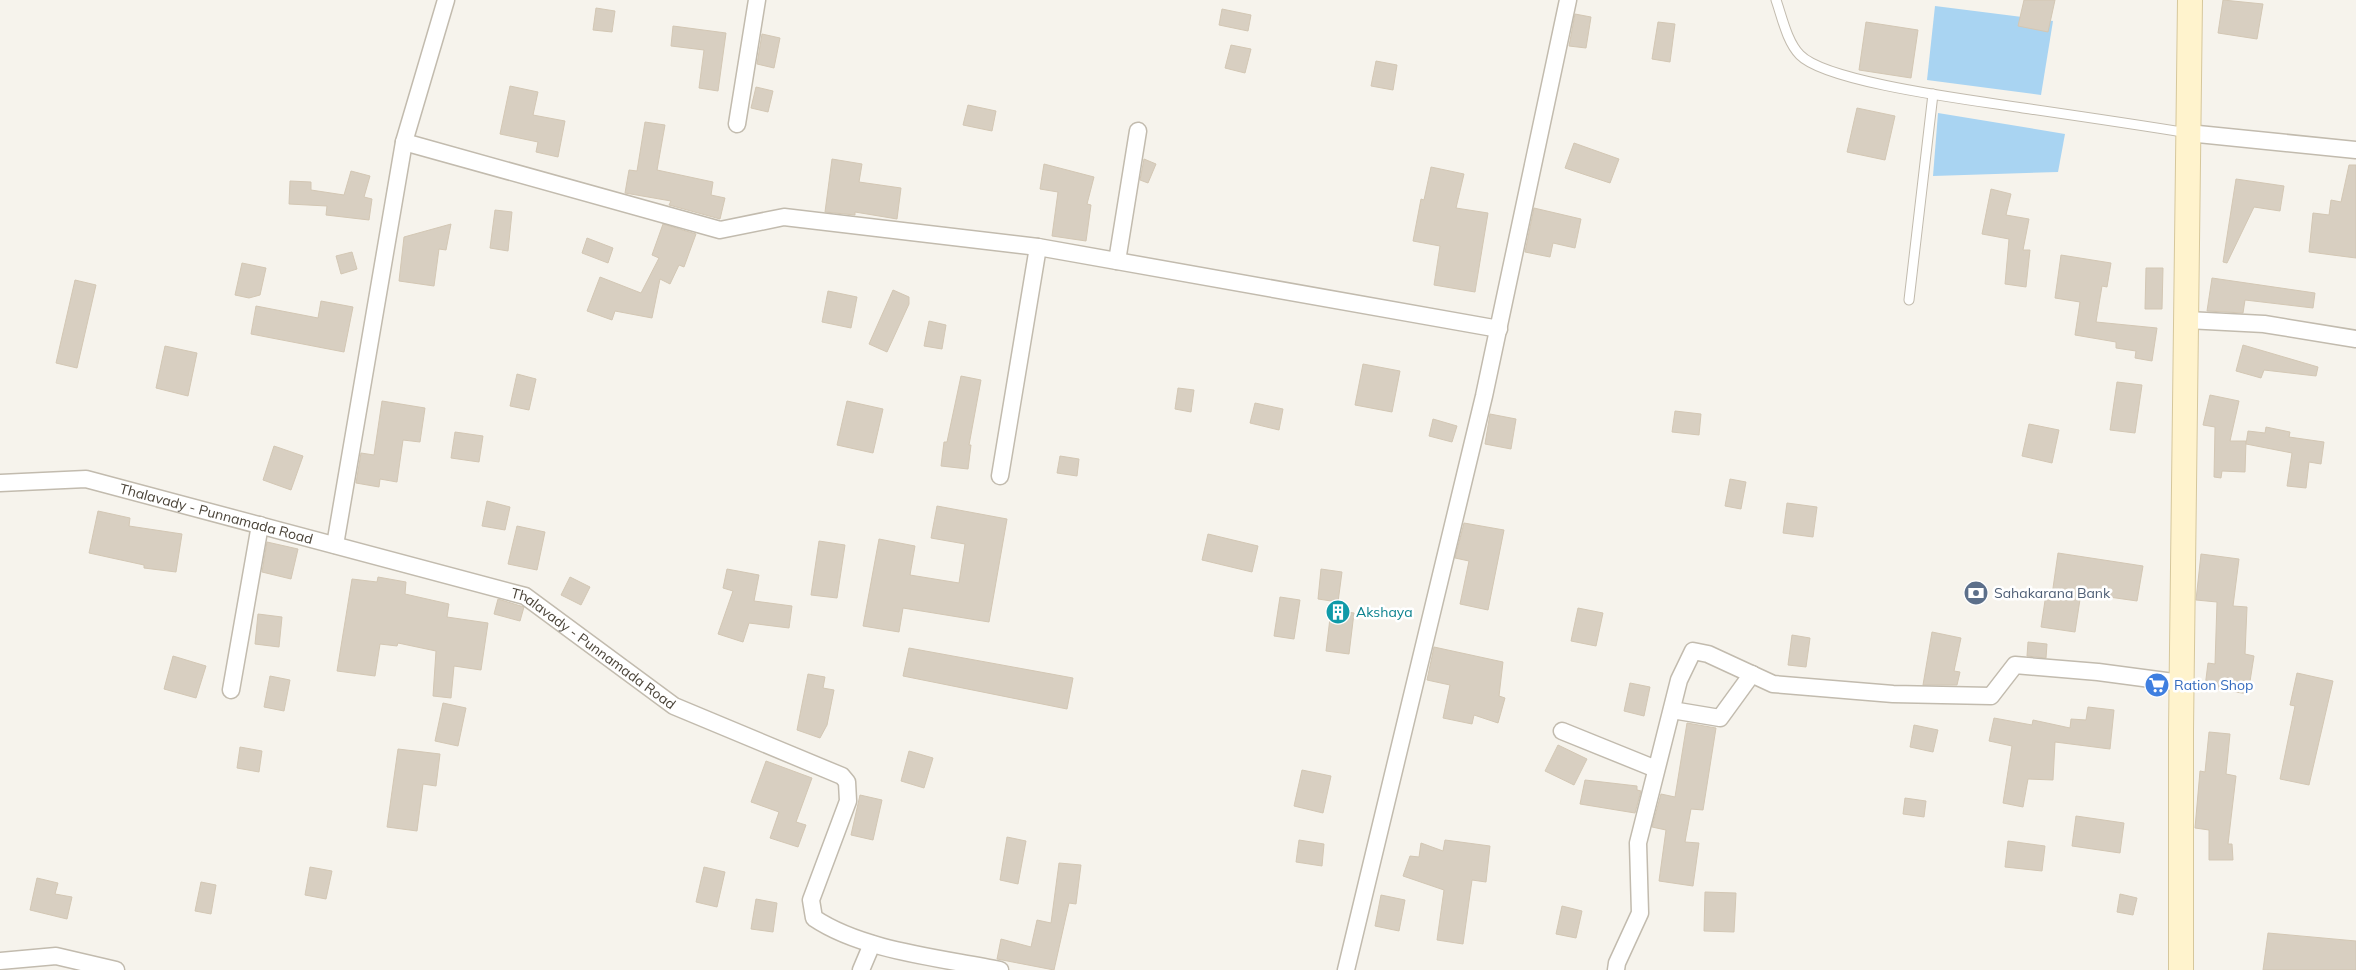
<svg xmlns="http://www.w3.org/2000/svg" width="2356" height="970" viewBox="0 0 2356 970" font-family="Mulish,sans-serif">
	<style>
		.water { fill: #a9d4f2 }
		.building { fill: #d8cfc1; stroke: #d3c7b4 }
		.lines { fill: none; stroke-linecap: round; stroke-linejoin: round }
		.lane-casing { stroke: #c2bbae; stroke-width: 11 }
		.street-casing { stroke: #c2bbae; stroke-width: 19 }
		.secondary-casing { stroke: #d6c79b; stroke-width: 26 }
		.lane { stroke: #fff; stroke-width: 9 }
		.street { stroke: #fff; stroke-width: 16 }
		.secondary { stroke: #fff3cd; stroke-width: 24 }
		.labels { text-anchor: middle; stroke-width: 5; stroke-linejoin: round; paint-order: stroke }
		.street-label { font-size: 14px; fill: #4b4439; stroke: #fff }
		.service-label { font-size: 14px; fill: #4e5e75; stroke: #fff; text-anchor: start }
		.culture-label { font-size: 14px; fill: #0d838f; stroke: #fff; text-anchor: start }
		.shop-label { font-size: 14px; fill: #366cbe; stroke: #fff; text-anchor: start }
	</style>
	<rect width="100%" height="100%" fill="#f6f3ec"/>
	<g class="water">
		<path d="M1935 6 2053 21 2041 95 1927 80Z"/>
		<path d="M1938 113 2065 134 2058 172 1933 176Z"/>
	</g>
	<g class="building">
		<path d="M2024 0H2055L2048 32 2018 26Z"/>
		<path d="M2223 0 2263 4 2257 39 2218 33Z"/>
		<path d="M596 8 615 11 612 32 593 30Z"/>
		<path d="M1222 9 1251 15 1248 31 1219 25Z"/>
		<path d="M1575 14 1591 17 1586 48 1569 46Z"/>
		<path d="M1658 22 1675 24 1670 62 1652 59Z"/>
		<path d="M1866 22 1918 30 1911 78 1859 70Z"/>
		<path d="M673 26 726 33 718 91 699 88 704 50 671 46Z"/>
		<path d="M762 34 780 38 774 68 757 64Z"/>
		<path d="M1231 45 1251 49 1245 73 1225 68Z"/>
		<path d="M1376 61 1397 65 1393 90 1371 86Z"/>
		<path d="M510 86 538 92 533 115 565 121 558 157 536 152 538 142 500 134Z"/>
		<path d="M756 87 773 91 768 112 751 108Z"/>
		<path d="M968 105 996 111 992 131 963 125Z"/>
		<path d="M1857 108 1895 116 1885 160 1847 152Z"/>
		<path d="M645 122 665 125 657 170 713 182 711 195 725 198 720 219 669 205 671 201 625 193 629 170 637 171Z"/>
		<path d="M1574 143 1619 159 1610 183 1565 168Z"/>
		<path d="M832 159 862 164 859 182 901 188 897 219 855 212V215L825 212Z"/>
		<path d="M1144 159 1156 164 1148 183 1140 180Z"/>
		<path d="M1044 164 1094 177 1087 204 1091 205 1086 241 1052 236 1058 192 1040 189Z"/>
		<path d="M2349 165H2356V258L2309 252 2313 213 2329 215 2331 200 2341 202Z"/>
		<path d="M1431 167 1464 174 1456 208 1488 213 1475 292 1434 285 1440 246 1413 241 1421 199 1424 200Z"/>
		<path d="M351 171 370 176 364 197 372 199 369 220 326 215 327 206 289 204 290 181 311 182V190L344 195Z"/>
		<path d="M2236 179 2284 186 2280 211 2254 207 2227 263 2223 262Z"/>
		<path d="M1991 189 2011 194 2006 215 2029 219 2023 250H2030L2026 287 2005 284 2009 239 1982 234Z"/>
		<path d="M1534 208 1581 219 1575 248 1553 243 1550 257 1525 252Z"/>
		<path d="M495 210 512 212 508 251 490 248Z"/>
		<path d="M451 224 446 250 439 249 434 286 399 281 404 237Z"/>
		<path d="M663 224 696 234 684 267 679 265 670 284 660 279 652 318 615 311 612 320 587 311 600 277 641 293 659 258 652 255Z"/>
		<path d="M587 238 613 248 608 263 582 253Z"/>
		<path d="M352 252 357 269 341 274 336 256Z"/>
		<path d="M2061 255 2111 263 2107 287 2102 286 2096 322 2157 328 2152 361 2135 358 2136 351 2116 348V342L2075 335 2080 302 2055 298Z"/>
		<path d="M242 263 266 268 260 295 249 298 235 295Z"/>
		<path d="M2146 268H2163L2162 309H2145Z"/>
		<path d="M2212 278 2315 293 2313 308 2245 300 2243 313 2207 311Z"/>
		<path d="M75 280 96 285 77 368 56 363Z"/>
		<path d="M893 290 909 297V304L887 352 869 344Z"/>
		<path d="M828 291 857 297 851 328 822 322Z"/>
		<path d="M321 301 353 307 344 352 251 334 256 306 318 318Z"/>
		<path d="M929 321 946 325 942 349 924 346Z"/>
		<path d="M2243 345 2318 367 2316 376 2264 370 2261 378 2236 371Z"/>
		<path d="M165 346 197 353 188 396 156 388Z"/>
		<path d="M1363 364 1400 371 1392 412 1355 405Z"/>
		<path d="M517 374 536 379 529 410 510 406Z"/>
		<path d="M961 376 981 380 969 445H971L968 469 941 466 944 442H947Z"/>
		<path d="M2117 382 2142 385 2135 433 2110 430Z"/>
		<path d="M1178 388 1194 390 1191 412 1175 409Z"/>
		<path d="M2210 395 2239 401 2230 441H2246L2245 472 2222 471 2221 478 2214 477 2215 427 2203 425Z"/>
		<path d="M382 401 425 408 420 442 403 440 397 482 380 479 379 487 356 483 361 453 374 455Z"/>
		<path d="M847 401 883 409 873 453 837 445Z"/>
		<path d="M1255 403 1283 409 1279 430 1250 423Z"/>
		<path d="M1675 411 1701 414 1699 435 1672 432Z"/>
		<path d="M1490 414 1516 419 1511 449 1485 444Z"/>
		<path d="M1433 419 1457 426 1452 442 1429 436Z"/>
		<path d="M2029 424 2059 430 2052 463 2022 456Z"/>
		<path d="M2266 427 2290 432 2289 437 2324 442 2321 464 2309 462 2306 488 2287 486 2292 453 2246 444 2248 431 2265 433Z"/>
		<path d="M455 432 483 436 479 462 451 458Z"/>
		<path d="M274 446 303 456 291 490 263 480Z"/>
		<path d="M1060 456 1079 459 1077 476 1057 473Z"/>
		<path d="M1730 479 1746 482 1741 509 1725 506Z"/>
		<path d="M487 501 510 507 505 530 482 526Z"/>
		<path d="M1787 503 1817 507 1813 537 1783 533Z"/>
		<path d="M937 506 1007 519 989 622 903 608 899 632 863 626 879 539 915 546 910 575 959 583 965 544 931 538Z"/>
		<path d="M98 511 130 518 129 526 182 534 176 572 144 568V565L89 553Z"/>
		<path d="M1464 523 1504 530 1488 610 1460 604 1469 561 1455 558Z"/>
		<path d="M517 526 545 532 537 570 508 564Z"/>
		<path d="M1208 534 1258 546 1252 572 1202 560Z"/>
		<path d="M819 541 845 545 837 598 811 595Z"/>
		<path d="M267 542 298 549 291 579 262 572Z"/>
		<path d="M2058 553 2143 566 2137 601 2081 593 2075 632 2041 627 2046 594 2052 595Z"/>
		<path d="M2201 554 2239 559 2233 606 2247 607 2245 654 2254 656 2248 694 2205 687 2208 663 2215 664 2217 602 2196 600Z"/>
		<path d="M727 569 759 575 754 601 792 606 789 628 749 623 743 642 718 634 733 591 723 588Z"/>
		<path d="M1321 569 1342 572 1338 602 1318 599Z"/>
		<path d="M378 577 406 582 405 594 449 604 447 617 488 623 481 670 454 666 451 698 433 696 436 651 398 643 397 646 380 644 375 676 337 671 352 579 377 582Z"/>
		<path d="M570 577 590 587 581 605 561 595Z"/>
		<path d="M1280 597 1300 600 1294 639 1274 636Z"/>
		<path d="M498 599 524 607 520 621 494 614Z"/>
		<path d="M1578 608 1603 613 1596 646 1571 641Z"/>
		<path d="M1331 610 1354 613 1349 654 1326 651Z"/>
		<path d="M258 614 282 617 279 647 255 644Z"/>
		<path d="M1932 632 1961 638 1954 671 1960 672 1957 685H1923Z"/>
		<path d="M1792 635 1810 638 1806 667 1788 665Z"/>
		<path d="M2028 642 2047 644 2046 658 2027 656Z"/>
		<path d="M1434 647 1503 662 1499 696 1505 698 1498 723 1474 715 1472 724 1443 718 1450 685 1427 680Z"/>
		<path d="M909 648 1073 678 1067 709 903 676Z"/>
		<path d="M173 656 206 666 196 698 164 689Z"/>
		<path d="M2297 673 2333 681 2309 785 2280 779 2295 706 2290 705Z"/>
		<path d="M808 674 825 677 823 688 834 690 827 725 820 738 797 730Z"/>
		<path d="M270 676 290 680 284 711 264 707Z"/>
		<path d="M1630 683 1650 687 1644 716 1624 711Z"/>
		<path d="M443 703 466 708 458 746 435 741Z"/>
		<path d="M2088 707 2114 710 2110 749 2055 742 2053 780 2028 779 2023 807 2003 803 2012 746 1989 741 1994 718 2032 725 2033 720 2070 728 2071 719 2086 720Z"/>
		<path d="M1687 723 1716 728 1703 810 1691 809 1685 842 1699 843 1693 886 1659 881 1666 830 1652 827 1661 794 1675 797Z"/>
		<path d="M1914 725 1938 730 1933 752 1910 747Z"/>
		<path d="M2209 732 2230 734 2226 774 2236 776 2228 844H2232L2233 860H2209V830L2195 828 2200 771 2205 772Z"/>
		<path d="M1558 745 1587 759 1574 785 1545 771Z"/>
		<path d="M240 747 262 751 259 772 237 768Z"/>
		<path d="M398 749 440 754 436 786 423 784 417 831 387 827Z"/>
		<path d="M909 751 933 758 924 788 901 781Z"/>
		<path d="M766 761 812 778 796 822 806 825 798 847 770 838 779 812 751 802Z"/>
		<path d="M1302 770 1331 776 1323 813 1294 806Z"/>
		<path d="M1585 780 1637 786V790L1641 791 1635 813 1580 804Z"/>
		<path d="M860 795 882 800 873 840 851 835Z"/>
		<path d="M1905 798 1926 801 1924 817 1903 814Z"/>
		<path d="M2076 816 2124 823 2120 853 2072 846Z"/>
		<path d="M1007 837 1026 841 1018 884 1000 880Z"/>
		<path d="M1299 840 1324 844 1322 866 1296 862Z"/>
		<path d="M1445 840 1490 846 1486 882 1472 880 1463 944 1437 940 1444 890 1403 876 1410 856 1419 857 1421 843 1443 851Z"/>
		<path d="M2008 841 2045 846 2042 871 2005 867Z"/>
		<path d="M1059 863 1081 865 1076 904 1069 903 1054 970 997 959 1001 939 1031 947 1037 920 1051 923Z"/>
		<path d="M310 867 332 871 326 899 305 895Z"/>
		<path d="M704 867 725 872 717 907 696 902Z"/>
		<path d="M37 878 58 883 55 894 72 897 67 919 30 910Z"/>
		<path d="M201 882 216 885 211 914 195 911Z"/>
		<path d="M1705 892 1736 893 1734 932 1704 931Z"/>
		<path d="M2120 894 2137 898 2133 915 2117 912Z"/>
		<path d="M1381 895 1405 900 1399 931 1375 926Z"/>
		<path d="M756 899 777 903 773 932 751 929Z"/>
		<path d="M1562 906 1582 911 1576 938 1556 934Z"/>
		<path d="M2268 933 2356 941V970H2263Z"/>
	</g>
	<g class="lines">
		<defs>
			<g id="lane">
				<path d="M1776 0C1782 17 1787 42 1800 55 1827 83 1979 101 2023 108 2078 116 2133 124 2188 133"/>
				<path d="M1909 300 1933 94"/>
			</g>
			<g id="street">
				<path d="M737 124 757 0"/>
				<path d="M2188 133 2356 150"/>
				<path d="M404 142 720 230 784 217 1038 247 1499 329"/>
				<path d="M1117 261 1138 131"/>
				<path d="M2187 320 2264 324 2356 339"/>
				<path d="M1000 476 1038 247"/>
				<path id="s1" d="M0 483 86 479 525 596 674 706 842 776 847 782 848 801 811 900 814 918C863 951 942 958 1000 970"/>
				<path d="M335 545 404 142 446 0"/>
				<path d="M231 690 260 525"/>
				<path d="M1672 710 1720 718 1752 674"/>
				<path d="M1562 731 1656 769"/>
				<path d="M0 961 56 956 116 970"/>
				<path d="M861 970 872 944"/>
				<path d="M1346 970 1484 396 1568 0"/>
				<path d="M1616 970 1617 963 1640 913 1638 843 1679 680 1693 651 1708 654 1773 684 1893 694 1991 696 2015 665 2098 672 2181 683"/>
			</g>
			<path id="secondary" d="M2181 970V730L2190 0"/>
		</defs>
		<use href="#lane" class="lane-casing"/>
		<use href="#street" class="street-casing"/>
		<use href="#secondary" class="secondary-casing"/>
		<use href="#lane" class="lane"/>
		<use href="#street" class="street"/>
		<use href="#secondary" class="secondary"/>
	</g>
	<defs>
		<symbol id="bank-disc" viewBox="-11 -11 22 22"><circle r="9.5" fill="#5c6f8a" stroke="#fff"/><path d="M-6-4H6V4H-6ZM0-2.3a2.3 2.3 0 1 0 0 4.6a2.3 2.3 0 1 0 0-4.6Z" fill="#fff"/></symbol>
		<symbol id="building-disc" viewBox="-11 -11 22 22"><circle r="9.5" fill="#0f9aa8" stroke="#fff"/><path d="M-4-6H4V6H1V3H-1V6H-4ZM-2.5-4.3h1.7v1.8h-1.7ZM.8-4.3h1.7v1.8H.8ZM-2.5-1h1.7V.8h-1.7ZM.8-1h1.7V.8H.8Z" fill="#fff"/></symbol>
		<symbol id="supermarket-disc" viewBox="-11 -11 22 22"><circle r="9.5" fill="#3f7fe0" stroke="#fff"/><path d="M-6-5.5h2.5l.6 2H6L4.5 2H-2.5L-4.4-4H-6ZM-1.5 3.2a1.3 1.3 0 1 0 .1 0ZM3 3.2a1.3 1.3 0 1 0 .1 0Z" fill="#fff"/></symbol>
	</defs>
	<g fill-rule="evenodd">
		<use href="#bank-disc" x="1962" y="579" width="28" height="28"/>
		<use href="#building-disc" x="1324" y="598" width="28" height="28"/>
		<use href="#supermarket-disc" x="2143" y="671" width="28" height="28"/>
	</g>
	<g class="labels">
		<g class="street-label">
			<text dy="5" stroke="none"><textPath href="#s1" startOffset="221">Thalavady - Punnamada Road</textPath></text>
			<text dy="5" stroke="none"><textPath href="#s1" startOffset="626">Thalavady - Punnamada Road</textPath></text>
		</g>
		<g class="service-label">
			<text x="1994" y="598">Sahakarana Bank</text>
		</g>
		<g class="culture-label">
			<text x="1356" y="617">Akshaya</text>
		</g>
		<g class="shop-label">
			<text x="2174" y="690">Ration Shop</text>
		</g>
	</g>
</svg>
